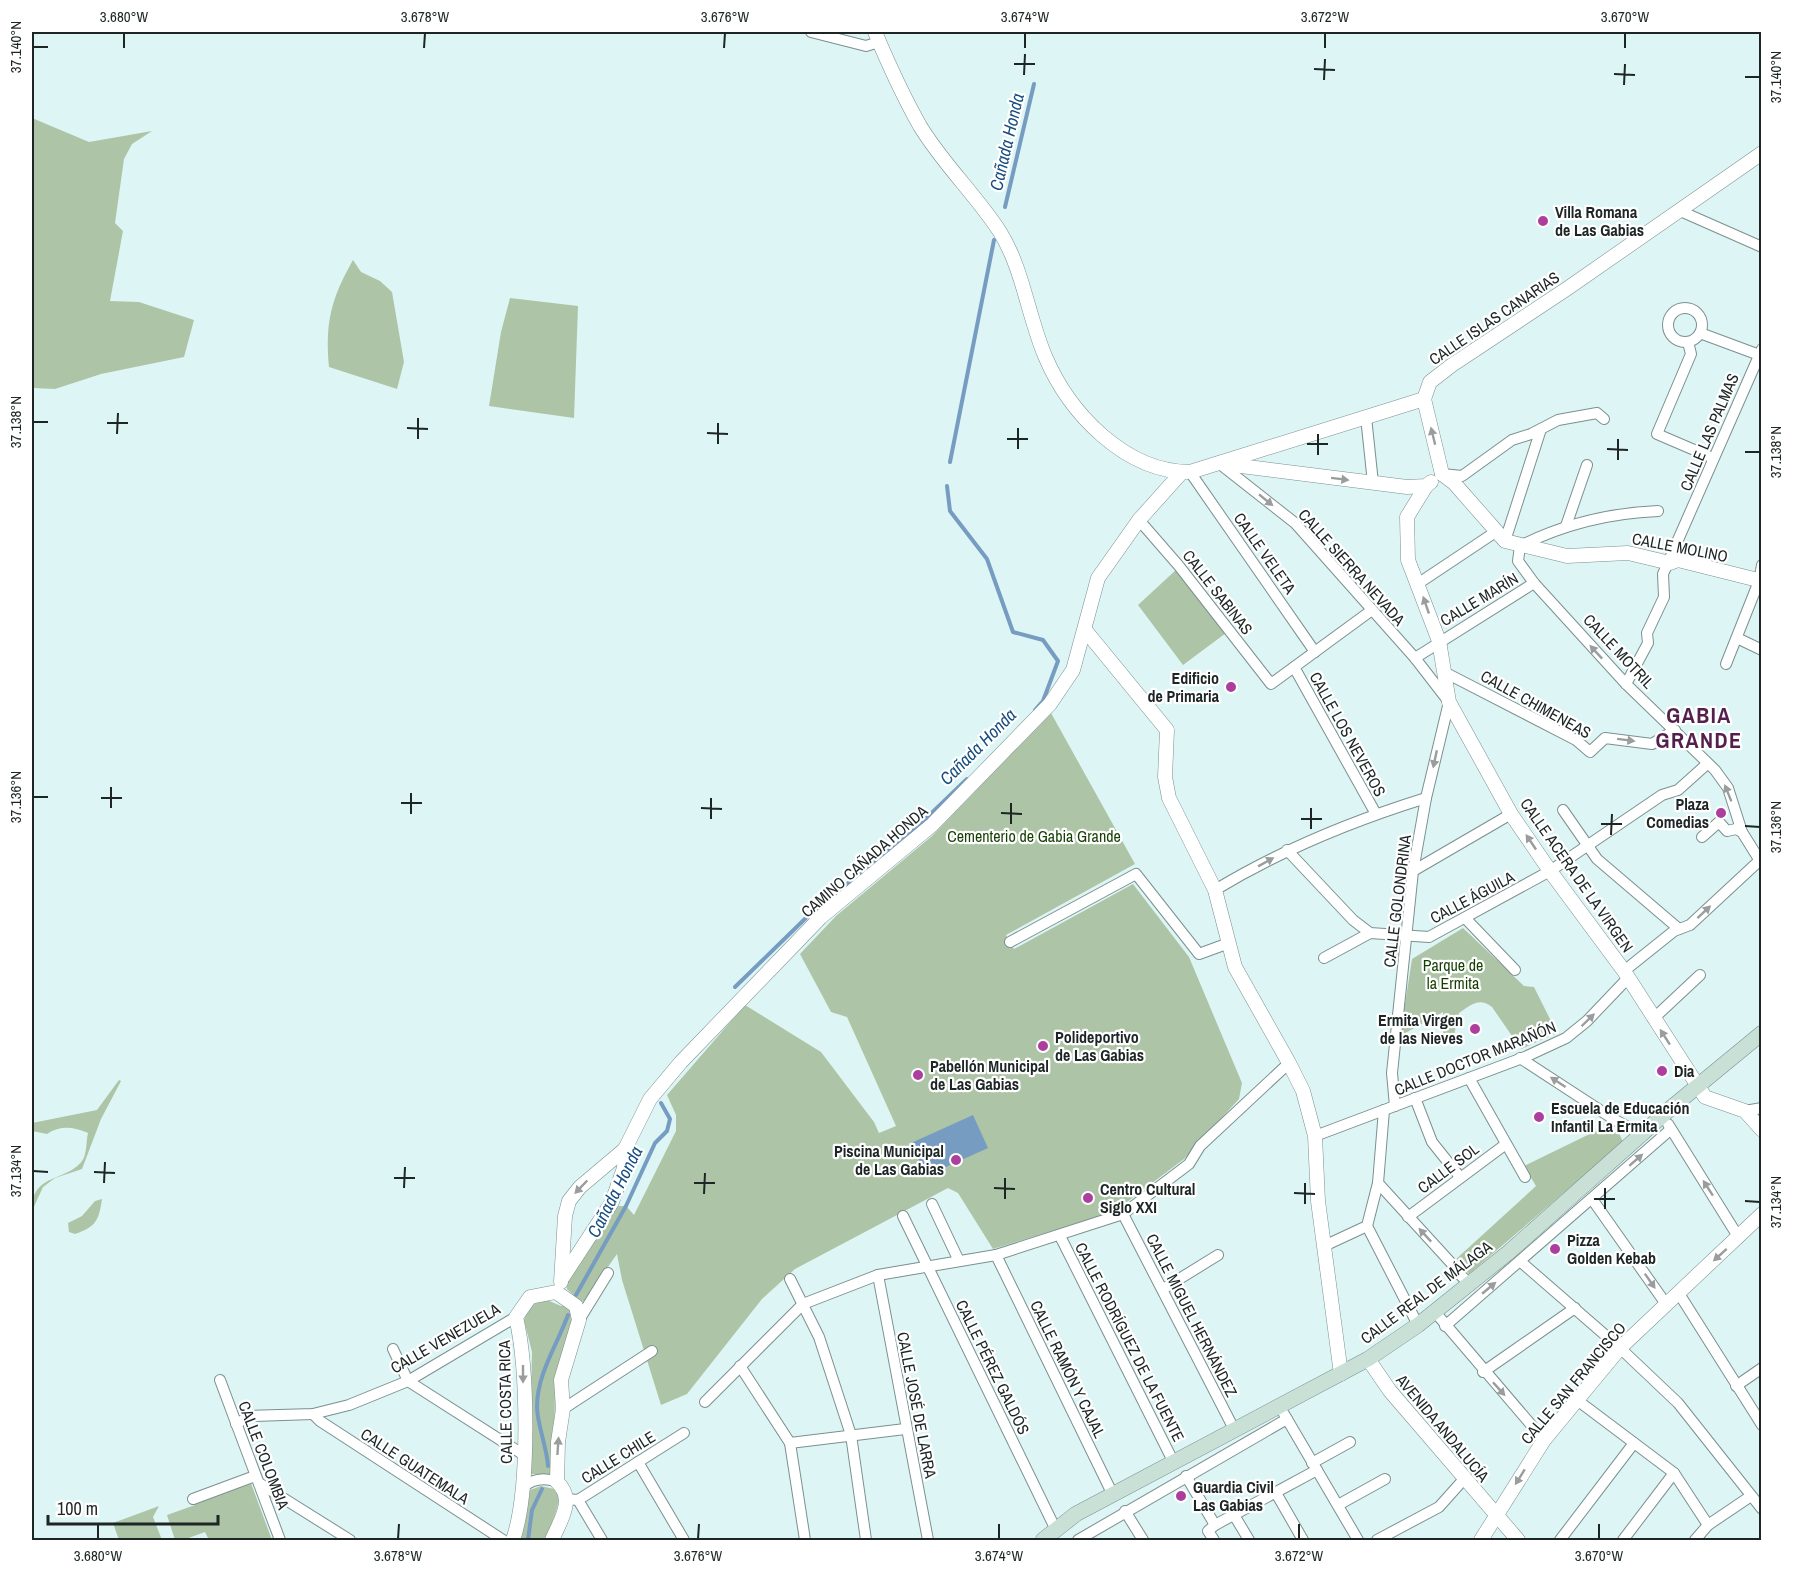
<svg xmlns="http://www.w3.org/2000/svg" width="1793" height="1572" viewBox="0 0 1793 1572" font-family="'Archivo Narrow',sans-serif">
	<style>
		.green { fill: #adc5a6 }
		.water { fill: #779cc2 }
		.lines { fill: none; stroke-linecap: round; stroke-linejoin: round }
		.stream { stroke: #779cc2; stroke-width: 4 }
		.minor-casing { stroke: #7b908f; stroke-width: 12 }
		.tertiary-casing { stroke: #7b908f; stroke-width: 15 }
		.secondary-casing { stroke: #7b908f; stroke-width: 16 }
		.minor { stroke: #fff; stroke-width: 10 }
		.tertiary { stroke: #fff; stroke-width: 14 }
		.secondary { stroke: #c9e0d7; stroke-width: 15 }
		.oneway { fill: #999d9d }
		.ticks { fill: none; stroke: #1d2525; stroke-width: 2 }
		.poi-dot { fill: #ac3f9e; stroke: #fff; stroke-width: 2 }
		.labels { text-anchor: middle; stroke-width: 4.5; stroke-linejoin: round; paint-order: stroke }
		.poi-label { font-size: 16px; font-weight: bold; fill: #1d2525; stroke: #fff; text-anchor: start }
		.street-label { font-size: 16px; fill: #1d2525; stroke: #fff }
		.park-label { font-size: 16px; fill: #143f02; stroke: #fff }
		.water-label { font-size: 18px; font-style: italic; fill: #184f80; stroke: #fff }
		.district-label { font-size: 22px; font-weight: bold; letter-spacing: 1.5px; fill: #541f4d; stroke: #fff }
		.neatline { fill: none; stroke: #1d2525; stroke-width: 2 }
		.ticks-label { font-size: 15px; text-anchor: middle; fill: #1d2525 }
	</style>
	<rect width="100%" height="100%" fill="#def5f5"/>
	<g class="green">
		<path d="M32 118 89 142 152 131 132 144 124 159 115 223 123 231 110 301 139 302 194 320 184 357 101 374 55 389 32 388Z"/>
		<path d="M353 260 361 272 380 281 392 292 404 362 397 389 329 367C325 322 331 299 353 260Z"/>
		<path d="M510 298 578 306 574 418 489 406 501 332Z"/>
		<path d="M1177 569 1226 633 1183 665 1138 605Z"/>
		<path d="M1051 713 1135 864 1006 935 1014 949 1133 884 1189 957 1242 1083 1239 1099 1184 1159 1119 1208 1096 1220 1074 1224 993 1249 958 1193 948 1188 795 1269 762 1299 687 1394 661 1405 622 1280 617 1254 584 1301 581 1302 567 1289 566 1285 612 1206H626L634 1215 676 1131V1115L667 1095 745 1005 821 1052 874 1122 879 1133 896 1126 847 1017 831 1012 800 954 836 916 932 836Z"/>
		<path d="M1463 928 1524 986 1534 987 1557 1033 1521 1049 1492 1007C1479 997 1471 1005 1459 1013L1454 1035 1443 1045V1012L1400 1036 1412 959Z"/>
		<path d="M119 1080 121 1081 101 1119 82 1169 55 1178 43 1187 32 1211C31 1173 66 1182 82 1161 87 1155 86 1141 88 1133 73 1127 61 1125 47 1134L32 1131V1123L97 1110Z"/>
		<path d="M1602 1128 1619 1133 1623 1142 1469 1274 1455 1260 1536 1186 1524 1166Z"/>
		<path d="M102 1199C99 1220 96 1227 75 1234L69 1232 68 1223 82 1216 95 1201Z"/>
		<path d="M547 1300 561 1306 570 1304 573 1321 555 1385 554 1474H529L532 1352 524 1320 528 1310 534 1304Z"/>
		<path d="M249 1478 272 1540H209L205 1532 183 1540H175L167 1515 195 1505 193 1499Z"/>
		<path d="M541 1486 554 1489 559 1495C559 1511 549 1524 549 1540H517L527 1494 530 1490Z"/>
		<path d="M159 1506 153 1517 162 1540H119L113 1523Z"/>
	</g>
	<path class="water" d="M973 1115 988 1148 926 1176 911 1143Z"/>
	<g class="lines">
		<g class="stream">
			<path d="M1005 207 1034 84"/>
			<path d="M950 462 994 240"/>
			<path d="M947 486 950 511 987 559 1013 632 1043 640 1058 661 1043 701 1035 710"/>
			<path d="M735 987 810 914 914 830 967 779"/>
			<path d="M576 1295 626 1206 655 1143 667 1131 670 1119 661 1103"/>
			<path d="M548 1466C547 1447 537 1424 537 1407 537 1374 557 1345 568 1315"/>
			<path d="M528 1540 532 1510 542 1489"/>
		</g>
		<defs>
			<g id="minor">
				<path d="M811 32 866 46 879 42"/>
				<path d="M1678 210 1762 247"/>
				<circle cx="1685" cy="325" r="17"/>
				<path d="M1700 333 1762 356"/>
				<path d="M1688 342 1691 354 1657 434 1713 458"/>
				<path d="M1366 417 1373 483"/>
				<path d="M1220 464 1295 523 1415 658 1449 702 1426 798 1413 871 1392 1073 1395 1106"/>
				<path d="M1190 472 1315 652"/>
				<path d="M1442 474 1462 476 1512 440 1531 434 1558 420 1597 413 1604 419"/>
				<path d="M1658 511C1609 513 1564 524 1520 546L1518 561 1534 583 1626 684 1715 770 1728 788 1742 832 1762 864"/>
				<path d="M1139 520 1179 566 1271 684 1372 610"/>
				<path d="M1566 526 1587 465"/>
				<path d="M1505 541 1541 429"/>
				<path d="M1419 583 1497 531"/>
				<path d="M1737 638 1762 650"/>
				<path d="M1415 658 1534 583"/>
				<path d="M1726 664 1759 581 1762 565"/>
				<path d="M1294 667 1376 814"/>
				<path d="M1446 673 1576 740 1590 752 1605 738 1652 744 1675 730"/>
				<path d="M1626 684 1648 643 1647 633 1664 597 1663 574 1762 349"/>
				<path d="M1563 810 1597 859 1679 929"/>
				<path d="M1702 837 1719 822 1727 831 1736 829 1742 832"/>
				<path d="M1287 850 1353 920 1370 933 1429 937 1550 871 1662 795 1678 790 1707 764"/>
				<path d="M1413 871 1511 814"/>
				<path d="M1215 890C1281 850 1352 821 1426 798"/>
				<path d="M1466 919 1515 970"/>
				<path d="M1010 942 1136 874 1199 954 1229 943"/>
				<path d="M1324 958 1370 933"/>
				<path d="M1624 971 1674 931 1690 925 1759 861"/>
				<path d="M1653 1019 1700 975"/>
				<path d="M1520 1058 1615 1120 1643 1135"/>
				<path d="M1469 1078 1525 1177"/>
				<path d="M1415 1098 1432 1142 1460 1177"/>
				<path d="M1745 1111 1762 1108"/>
				<path d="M1668 1124 1739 1238"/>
				<path d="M1315 1136 1525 1057 1566 1038 1587 1021 1628 978"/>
				<path d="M1378 1183 1452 1264 1455 1270 1470 1284"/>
				<path d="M1592 1199 1666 1304"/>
				<path d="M932 1204 959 1261"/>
				<path d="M1123 1214 1235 1431"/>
				<path d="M903 1216 1056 1530"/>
				<path d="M1408 1217 1506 1144"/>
				<path d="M1367 1226 1418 1325"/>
				<path d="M1060 1236 1174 1463"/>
				<path d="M1324 1246 1367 1226 1378 1183 1384 1110"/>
				<path d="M996 1255 1113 1495"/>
				<path d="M1521 1262 1620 1348 1678 1403 1762 1509"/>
				<path d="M878 1275 928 1540"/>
				<path d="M790 1279 819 1337 851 1435 866 1540"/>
				<path d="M1163 1289 1218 1255"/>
				<path d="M1678 1292 1762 1425"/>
				<path d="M1435 1312 1544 1440"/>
				<path d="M579 1320 608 1273"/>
				<path d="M1445 1326 1670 1130"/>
				<path d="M393 1349 408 1381 524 1455"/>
				<path d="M740 1366 790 1443 805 1540"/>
				<path d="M1483 1372 1575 1308"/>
				<path d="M220 1380 280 1540"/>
				<path d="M1736 1386 1762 1368"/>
				<path d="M1577 1400 1674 1473 1708 1525"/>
				<path d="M705 1402 803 1304 878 1275 996 1255 1123 1214 1189 1164 1200 1146 1289 1063"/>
				<path d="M563 1409 652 1351"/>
				<path d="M313 1414 320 1421 503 1540"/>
				<path d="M1284 1414 1358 1540"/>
				<path d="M236 1424 250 1416 313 1414 349 1405 408 1381 516 1317"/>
				<path d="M790 1443 905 1429"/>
				<path d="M638 1462 684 1540"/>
				<path d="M1312 1463 1350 1442"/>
				<path d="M1186 1476 1215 1525"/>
				<path d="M259 1483 350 1540"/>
				<path d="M522 1488C532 1479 544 1477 557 1482"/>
				<path d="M1276 1493 1303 1540"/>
				<path d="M193 1499 255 1476"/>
				<path d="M567 1499 578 1500 684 1433"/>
				<path d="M578 1500 602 1540"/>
				<path d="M1338 1505 1385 1479"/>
				<path d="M1125 1511 1143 1540"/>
				<path d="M1234 1515 1249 1540"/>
				<path d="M1078 1540 1287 1419"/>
				<path d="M1214 1540 1208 1531 1215 1525 1317 1470"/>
				<path d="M1377 1540 1439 1507 1464 1479"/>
				<path d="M1560 1540 1634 1443"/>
				<path d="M1623 1540 1674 1473"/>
				<path d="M1695 1540 1708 1525 1751 1496"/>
			</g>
			<g id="tertiary">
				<path d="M875 32C888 63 903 96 920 126 943 164 976 195 1000 232 1023 269 1028 316 1045 356 1069 413 1125 472 1190 472L1424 399"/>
				<path d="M1424 399 1430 382 1452 365 1568 288 1762 153"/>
				<path d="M1424 399 1442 474"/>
				<path d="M1225 464 1407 487 1426 486 1431 482"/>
				<path d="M1442 474 1454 483 1505 541 1567 556 1628 553 1670 563 1678 560 1762 581"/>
				<path d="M1426 486 1407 517 1408 560 1439 641 1449 702 1511 814 1550 871 1624 971 1705 1097 1745 1111 1762 1130"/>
				<path d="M1085 630 1167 730 1165 777 1169 798 1215 890 1235 967 1289 1063 1303 1091 1315 1136 1318 1201 1341 1374"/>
				<path d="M563 1277 612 1202 624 1168 625 1149 650 1099 681 1062 821 917 932 825 1050 704 1073 670 1098 578 1139 520 1182 472"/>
				<path d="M561 1282 565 1216 569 1201 580 1187 625 1149"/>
				<path d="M1368 1359 1390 1391 1518 1540"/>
				<path d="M513 1540C530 1490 528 1369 516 1317L530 1297 556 1292 576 1306 579 1320 561 1380 563 1409 558 1442 557 1482C576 1499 560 1521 552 1540"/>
				<path d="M1481 1540 1544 1440 1620 1348 1762 1214"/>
			</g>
			<path id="secondary" d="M1043 1540 1076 1514 1368 1359 1418 1325 1509 1252 1671 1108 1762 1033"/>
		</defs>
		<use href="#minor" class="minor-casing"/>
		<use href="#tertiary" class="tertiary-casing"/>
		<use href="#secondary" class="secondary-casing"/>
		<use href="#minor" class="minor"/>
		<use href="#tertiary" class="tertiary"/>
		<use href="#secondary" class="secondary"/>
	</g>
	<defs><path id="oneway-solid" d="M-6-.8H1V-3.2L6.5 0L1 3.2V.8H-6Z" transform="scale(1.5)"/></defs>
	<g class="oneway">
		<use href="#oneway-solid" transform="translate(1433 436) rotate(-104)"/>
		<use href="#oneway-solid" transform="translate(1340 479) rotate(7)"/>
		<use href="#oneway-solid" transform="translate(1266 500) rotate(39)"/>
		<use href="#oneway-solid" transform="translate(1426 605) rotate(-109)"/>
		<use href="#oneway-solid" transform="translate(1596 652) rotate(-133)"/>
		<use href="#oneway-solid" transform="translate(1626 740) rotate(7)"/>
		<use href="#oneway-solid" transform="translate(1435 759) rotate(102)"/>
		<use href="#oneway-solid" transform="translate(1728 793) rotate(-112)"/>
		<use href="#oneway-solid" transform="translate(1531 842) rotate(-124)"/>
		<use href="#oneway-solid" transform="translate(1266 862) rotate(-29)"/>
		<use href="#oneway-solid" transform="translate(1704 912) rotate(-43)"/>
		<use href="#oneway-solid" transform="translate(1588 1020) rotate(-44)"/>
		<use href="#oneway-solid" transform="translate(1665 1037) rotate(-123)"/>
		<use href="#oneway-solid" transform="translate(1558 1082) rotate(-147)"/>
		<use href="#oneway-solid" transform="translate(1636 1160) rotate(-41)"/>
		<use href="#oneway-solid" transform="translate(581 1187) rotate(134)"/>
		<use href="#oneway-solid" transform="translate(1708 1188) rotate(-123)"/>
		<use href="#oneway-solid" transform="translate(1425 1235) rotate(-133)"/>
		<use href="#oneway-solid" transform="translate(1720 1255) rotate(138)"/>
		<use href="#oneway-solid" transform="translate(1650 1281) rotate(55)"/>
		<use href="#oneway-solid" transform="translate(1489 1288) rotate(-40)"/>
		<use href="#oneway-solid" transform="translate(523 1374) rotate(90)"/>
		<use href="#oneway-solid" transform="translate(1499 1389) rotate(48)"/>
		<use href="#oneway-solid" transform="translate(558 1446) rotate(-86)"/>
		<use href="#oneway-solid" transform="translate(1520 1477) rotate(122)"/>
	</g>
	<path class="ticks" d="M33 47H48M124 48V33M424 48 425 33M724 48 725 33M1025 48V33M1325 48V33M1625 48V33M1014 64H1035M1314 69 1335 70M1614 74 1635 75M1024 75 1025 54M1745 77H1760M1324 80 1325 59M1624 85 1625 64M33 422H48M107 423H128M407 428 428 429M707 433 728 434M117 434 118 413M418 439V418M1007 439H1028M718 444V423M1307 444H1328M1018 449V428M1607 449 1628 450M1745 452H1760M1318 455V434M1618 460V439M33 797H48M101 798H122M401 803H422M111 808V787M701 808 722 809M1001 813 1022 814M411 814V793M711 819V798M1301 819H1322M1011 824V803M1601 824H1622M1745 826 1760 827M1311 829V808M1611 835 1612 814M33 1171 48 1172M94 1172 115 1173M394 1178H415M104 1183 105 1162M694 1183H715M404 1188 405 1167M994 1188 1015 1189M1294 1193 1315 1194M704 1194 705 1173M1005 1199V1178M1594 1199H1615M1745 1201 1760 1202M1305 1204V1183M1605 1209V1188M98 1539V1524M398 1539 399 1524M698 1539 699 1524M999 1539V1524M1299 1539V1524M1599 1539V1524"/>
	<g class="poi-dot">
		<circle cx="1543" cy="221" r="6"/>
		<circle cx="1231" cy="687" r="6"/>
		<circle cx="1721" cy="813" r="6"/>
		<circle cx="1475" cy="1029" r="6"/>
		<circle cx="1043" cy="1046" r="6"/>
		<circle cx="1662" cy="1071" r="6"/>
		<circle cx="918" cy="1075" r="6"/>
		<circle cx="1539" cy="1117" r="6"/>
		<circle cx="956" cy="1160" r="6"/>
		<circle cx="1088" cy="1198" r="6"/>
		<circle cx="1555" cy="1249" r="6"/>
		<circle cx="1181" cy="1496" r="6"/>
	</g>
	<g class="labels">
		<g class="poi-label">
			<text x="1555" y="218">Villa Romana<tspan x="1555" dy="18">de Las Gabias</tspan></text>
			<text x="1219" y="684" text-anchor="end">Edificio<tspan x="1219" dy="18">de Primaria</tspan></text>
			<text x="1709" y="810" text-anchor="end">Plaza<tspan x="1709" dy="18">Comedias</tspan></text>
			<text x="1463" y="1026" text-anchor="end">Ermita Virgen<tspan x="1463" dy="18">de las Nieves</tspan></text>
			<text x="1055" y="1043">Polideportivo<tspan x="1055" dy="18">de Las Gabias</tspan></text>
			<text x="930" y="1072">Pabellón Municipal<tspan x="930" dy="18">de Las Gabias</tspan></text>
			<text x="1674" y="1077">Dia</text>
			<text x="1551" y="1114">Escuela de Educación<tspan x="1551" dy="18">Infantil La Ermita</tspan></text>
			<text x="944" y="1157" text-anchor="end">Piscina Municipal<tspan x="944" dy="18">de Las Gabias</tspan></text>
			<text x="1100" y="1195">Centro Cultural<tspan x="1100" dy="18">Siglo XXI</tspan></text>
			<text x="1567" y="1246">Pizza<tspan x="1567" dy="18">Golden Kebab</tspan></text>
			<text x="1193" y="1493">Guardia Civil<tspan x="1193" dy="18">Las Gabias</tspan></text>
		</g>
		<g class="street-label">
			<text transform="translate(1494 318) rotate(-34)" y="6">CALLE ISLAS CANARIAS</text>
			<text transform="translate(1709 432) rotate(-67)" y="6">CALLE LAS PALMAS</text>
			<text transform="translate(1680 547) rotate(11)" y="6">CALLE MOLINO</text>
			<text transform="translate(1265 553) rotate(55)" y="6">CALLE VELETA</text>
			<text transform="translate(1352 567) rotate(48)" y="6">CALLE SIERRA NEVADA</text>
			<text transform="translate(1218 592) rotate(52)" y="6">CALLE SABINAS</text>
			<text transform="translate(1479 599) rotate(-31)" y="6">CALLE MARÍN</text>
			<text transform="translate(1619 651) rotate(47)" y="6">CALLE MOTRIL</text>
			<text transform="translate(1536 704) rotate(29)" y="6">CALLE CHIMENEAS</text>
			<text transform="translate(1348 734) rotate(61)" y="6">CALLE LOS NEVEROS</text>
			<text transform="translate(864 861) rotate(-41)" y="6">CAMINO CAÑADA HONDA</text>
			<text transform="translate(1577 875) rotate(55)" y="6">CALLE ACERA DE LA VIRGEN</text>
			<text transform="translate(1472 897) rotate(-28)" y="6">CALLE ÁGUILA</text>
			<text transform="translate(1397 901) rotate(-83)" y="6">CALLE GOLONDRINA</text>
			<text transform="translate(1475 1058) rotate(-22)" y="6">CALLE DOCTOR MARAÑÓN</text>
			<text transform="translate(1448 1168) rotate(-37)" y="6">CALLE SOL</text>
			<text transform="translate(1426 1292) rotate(-37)" y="6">CALLE REAL DE MÁLAGA</text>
			<text transform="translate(1192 1315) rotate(63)" y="6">CALLE MIGUEL HERNÁNDEZ</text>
			<text transform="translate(445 1338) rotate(-30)" y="6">CALLE VENEZUELA</text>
			<text transform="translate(1130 1342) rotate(63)" y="6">CALLE RODRÍGUEZ DE LA FUENTE</text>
			<text transform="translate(993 1367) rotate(64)" y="6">CALLE PÉREZ GALDÓS</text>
			<text transform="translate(1068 1369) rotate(64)" y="6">CALLE RAMÓN Y CAJAL</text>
			<text transform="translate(1573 1383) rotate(-50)" y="6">CALLE SAN FRANCISCO</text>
			<text transform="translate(505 1402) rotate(-91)" y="6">CALLE COSTA RICA</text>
			<text transform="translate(917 1405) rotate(79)" y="6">CALLE JOSÉ DE LARRA</text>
			<text transform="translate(1443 1428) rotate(50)" y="6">AVENIDA ANDALUCÍA</text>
			<text transform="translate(264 1455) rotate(69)" y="6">CALLE COLOMBIA</text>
			<text transform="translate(618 1457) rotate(-32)" y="6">CALLE CHILE</text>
			<text transform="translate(415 1466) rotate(33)" y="6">CALLE GUATEMALA</text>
		</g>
		<g class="park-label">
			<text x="1034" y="842">Cementerio de Gabia Grande</text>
			<text x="1453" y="971">Parque de<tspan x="1453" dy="18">la Ermita</tspan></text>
		</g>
		<g class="water-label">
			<text transform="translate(1007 142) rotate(-77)" y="6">Cañada Honda</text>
			<text transform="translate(978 747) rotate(-45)" y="6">Cañada Honda</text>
			<text transform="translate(615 1192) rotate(-63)" y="6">Cañada Honda</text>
		</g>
		<g class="district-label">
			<text x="1699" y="723">GABIA<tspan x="1699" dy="25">GRANDE</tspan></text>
		</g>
	</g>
	<rect width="1793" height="1572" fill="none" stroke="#ffffff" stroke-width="66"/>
	<path d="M48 1515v9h170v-9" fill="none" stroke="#1d2525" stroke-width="3"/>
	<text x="57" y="1515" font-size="18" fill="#1d2525" stroke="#ffffff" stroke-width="4.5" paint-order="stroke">100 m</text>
	<rect x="33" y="33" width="1727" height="1506" class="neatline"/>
	<g class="ticks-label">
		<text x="124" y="22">3.680°W</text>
		<text x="425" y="22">3.678°W</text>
		<text x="725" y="22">3.676°W</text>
		<text x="1025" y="22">3.674°W</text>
		<text x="1325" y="22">3.672°W</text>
		<text x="1625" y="22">3.670°W</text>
		<text transform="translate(16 47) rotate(-90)" y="5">37.140°N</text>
		<text transform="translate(1776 77) rotate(-90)" y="5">37.140°N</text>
		<text transform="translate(16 422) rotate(-90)" y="5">37.138°N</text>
		<text transform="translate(1776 452) rotate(-90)" y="5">37.138°N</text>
		<text transform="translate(16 797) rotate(-90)" y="5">37.136°N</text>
		<text transform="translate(1776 827) rotate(-90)" y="5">37.136°N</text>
		<text transform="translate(16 1171) rotate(-90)" y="5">37.134°N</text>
		<text transform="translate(1776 1202) rotate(-90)" y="5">37.134°N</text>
		<text x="98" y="1561">3.680°W</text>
		<text x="398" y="1561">3.678°W</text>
		<text x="698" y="1561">3.676°W</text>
		<text x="999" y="1561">3.674°W</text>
		<text x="1299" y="1561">3.672°W</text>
		<text x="1599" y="1561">3.670°W</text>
	</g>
</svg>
